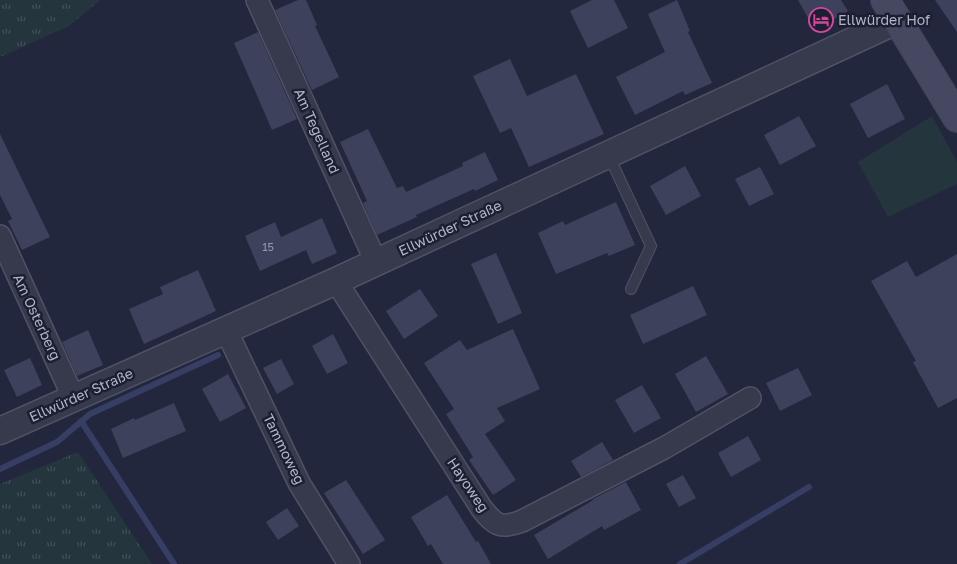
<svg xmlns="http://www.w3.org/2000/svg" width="957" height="564" viewBox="0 0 957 564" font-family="'Golos Text',sans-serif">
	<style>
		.grass { fill: url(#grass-tufts) }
		.park { fill: #25353e }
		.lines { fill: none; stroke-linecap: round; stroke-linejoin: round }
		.stream { stroke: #363e64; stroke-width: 6 }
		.building { fill: #3d415b }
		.service-casing { stroke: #4f5265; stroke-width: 12 }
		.minor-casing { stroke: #4f5265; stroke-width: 24 }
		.tertiary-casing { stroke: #4f5265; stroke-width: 29 }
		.secondary-casing { stroke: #404356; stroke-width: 30 }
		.service { stroke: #373a4d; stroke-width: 10 }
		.minor { stroke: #373a4d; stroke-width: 21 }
		.tertiary { stroke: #373a4d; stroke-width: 26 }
		.secondary { stroke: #454860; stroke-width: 28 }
		.labels { text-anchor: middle; stroke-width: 5; stroke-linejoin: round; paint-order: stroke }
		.number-label { font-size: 11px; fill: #9598ae }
		.poi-label { font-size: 14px; fill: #b2b5c9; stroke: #1c1f32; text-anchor: start }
		.street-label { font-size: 14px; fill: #b2b5c9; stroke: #1c1f32 }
	</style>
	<defs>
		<pattern id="grass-tufts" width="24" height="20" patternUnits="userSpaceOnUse" patternTransform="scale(1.25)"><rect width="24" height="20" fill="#25353e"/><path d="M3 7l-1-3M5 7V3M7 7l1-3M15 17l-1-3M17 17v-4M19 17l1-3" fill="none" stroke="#425059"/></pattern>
	</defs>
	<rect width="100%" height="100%" fill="#23273d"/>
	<g class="grass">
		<path d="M0 0H100L69 26 0 57Z"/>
		<path d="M78 452 152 564H0V484Z"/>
	</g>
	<path class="park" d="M932 116 957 162V184L888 217 858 162Z"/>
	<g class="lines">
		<g class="stream">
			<path d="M81 421 174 564"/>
			<path d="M0 469 57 442 90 414 218 355"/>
			<path d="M680 564 809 487"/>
		</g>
	</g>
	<g class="building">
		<path d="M298 0H306L317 25 315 26 339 77 312 90 275 10Z"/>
		<path d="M592 0H614L628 28 588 48 570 11Z"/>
		<path d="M677 0 690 31 688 32 712 83 685 95 683 91 635 115 616 77 665 52 648 14Z"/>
		<path d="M798 0H841L848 11 815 30Z"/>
		<path d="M935 0H957V32Z"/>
		<path d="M258 32 297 119 272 130 234 43Z"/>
		<path d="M510 59 527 96 576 74 604 134 529 167 511 128 500 133 473 76Z"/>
		<path d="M887 84 905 119 868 138 850 104Z"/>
		<path d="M799 116 816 146 780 165 764 135Z"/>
		<path d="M368 129 397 188 403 186 406 192 463 166 462 163 485 152 498 180 475 191 474 189 416 215 417 217 377 235 363 203 367 201 340 142Z"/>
		<path d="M0 134 50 237 22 250 8 221 12 219 0 195Z"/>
		<path d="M685 166 701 196 666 215 650 186Z"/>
		<path d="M760 167 774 194 749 206 735 179Z"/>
		<path d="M616 202 635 245 609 256 607 253 556 274 538 233 563 221 565 225Z"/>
		<path d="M322 218 337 253 312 264 306 250 260 271 245 236 275 222 281 237Z"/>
		<path d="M496 253 522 313 498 324 471 264Z"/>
		<path d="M957 254V398L938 408 913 362 916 361 871 281 907 261 916 277Z"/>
		<path d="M198 270 216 311 144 344 129 309 163 294 160 287Z"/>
		<path d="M693 286 707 315 643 344 630 315Z"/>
		<path d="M420 289 438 316 404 339 386 311Z"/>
		<path d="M513 329 540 389 497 408 505 421 485 434 516 480 493 495 469 460 473 457 446 414 454 409 424 363 460 340 467 350Z"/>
		<path d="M88 330 103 365 77 376 62 342Z"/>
		<path d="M333 334 348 363 327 374 312 346Z"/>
		<path d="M706 356 728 394 696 412 675 374Z"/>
		<path d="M30 358 42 385 17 397 4 370Z"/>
		<path d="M281 359 294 384 277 394 263 368Z"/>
		<path d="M798 368 812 395 780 411 766 383Z"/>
		<path d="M228 374 246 408 220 422 202 389Z"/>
		<path d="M642 385 661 418 634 433 615 400Z"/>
		<path d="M174 403 186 431 123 458 111 429 134 418 135 420Z"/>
		<path d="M748 436 761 460 731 477 718 453Z"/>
		<path d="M602 442 613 460 581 477 571 461Z"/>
		<path d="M683 475 696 498 679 507 666 484Z"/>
		<path d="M346 480 385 540 363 554 324 493Z"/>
		<path d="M626 482 641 510 604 530 602 526 548 559 534 535 590 502 594 499H593Z"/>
		<path d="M447 495 476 542 478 541 491 564H443L431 544 428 546 411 517Z"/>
		<path d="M287 508 299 526 278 540 266 522Z"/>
	</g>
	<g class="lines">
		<defs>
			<path id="service" d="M608 154 651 246 631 289"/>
			<g id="minor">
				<path d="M257 0 376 262"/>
				<path d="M0 236 74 399"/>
				<path d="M336 281 482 509C496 526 501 529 522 521L664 448 750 398"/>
				<path d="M226 330 299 483 349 564"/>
			</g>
			<path id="tertiary" d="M0 431 336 281 898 20"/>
			<path id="secondary" d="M885 0 957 118"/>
		</defs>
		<use href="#service" class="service-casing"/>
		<use href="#minor" class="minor-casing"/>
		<use href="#tertiary" class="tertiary-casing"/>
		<use href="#secondary" class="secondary-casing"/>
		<use href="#service" class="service"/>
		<use href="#minor" class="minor"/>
		<use href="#tertiary" class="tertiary"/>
		<use href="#secondary" class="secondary"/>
	</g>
	<defs>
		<symbol id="hotel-ring" viewBox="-11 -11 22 22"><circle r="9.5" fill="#1c1f32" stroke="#d1479c" stroke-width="1.5"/><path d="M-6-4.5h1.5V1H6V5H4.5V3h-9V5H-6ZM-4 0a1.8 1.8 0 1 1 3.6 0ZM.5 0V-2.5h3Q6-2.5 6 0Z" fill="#d1479c"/></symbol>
	</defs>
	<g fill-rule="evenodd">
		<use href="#hotel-ring" x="807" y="6" width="28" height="28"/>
	</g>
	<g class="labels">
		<g class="number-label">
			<text x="268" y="251">15</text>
		</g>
		<g class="poi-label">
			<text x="838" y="25">Ellwürder Hof</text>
		</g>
		<g class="street-label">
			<text transform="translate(317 131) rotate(66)" y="5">Am Tegelland</text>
			<text transform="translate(450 228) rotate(-25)" y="5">Ellwürder Straße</text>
			<text transform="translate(37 317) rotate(65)" y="5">Am Osterberg</text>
			<text transform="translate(81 395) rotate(-24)" y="5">Ellwürder Straße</text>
			<text transform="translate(284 449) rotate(64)" y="5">Tammoweg</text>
			<text transform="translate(468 485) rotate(56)" y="5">Hayoweg</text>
		</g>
	</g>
</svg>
